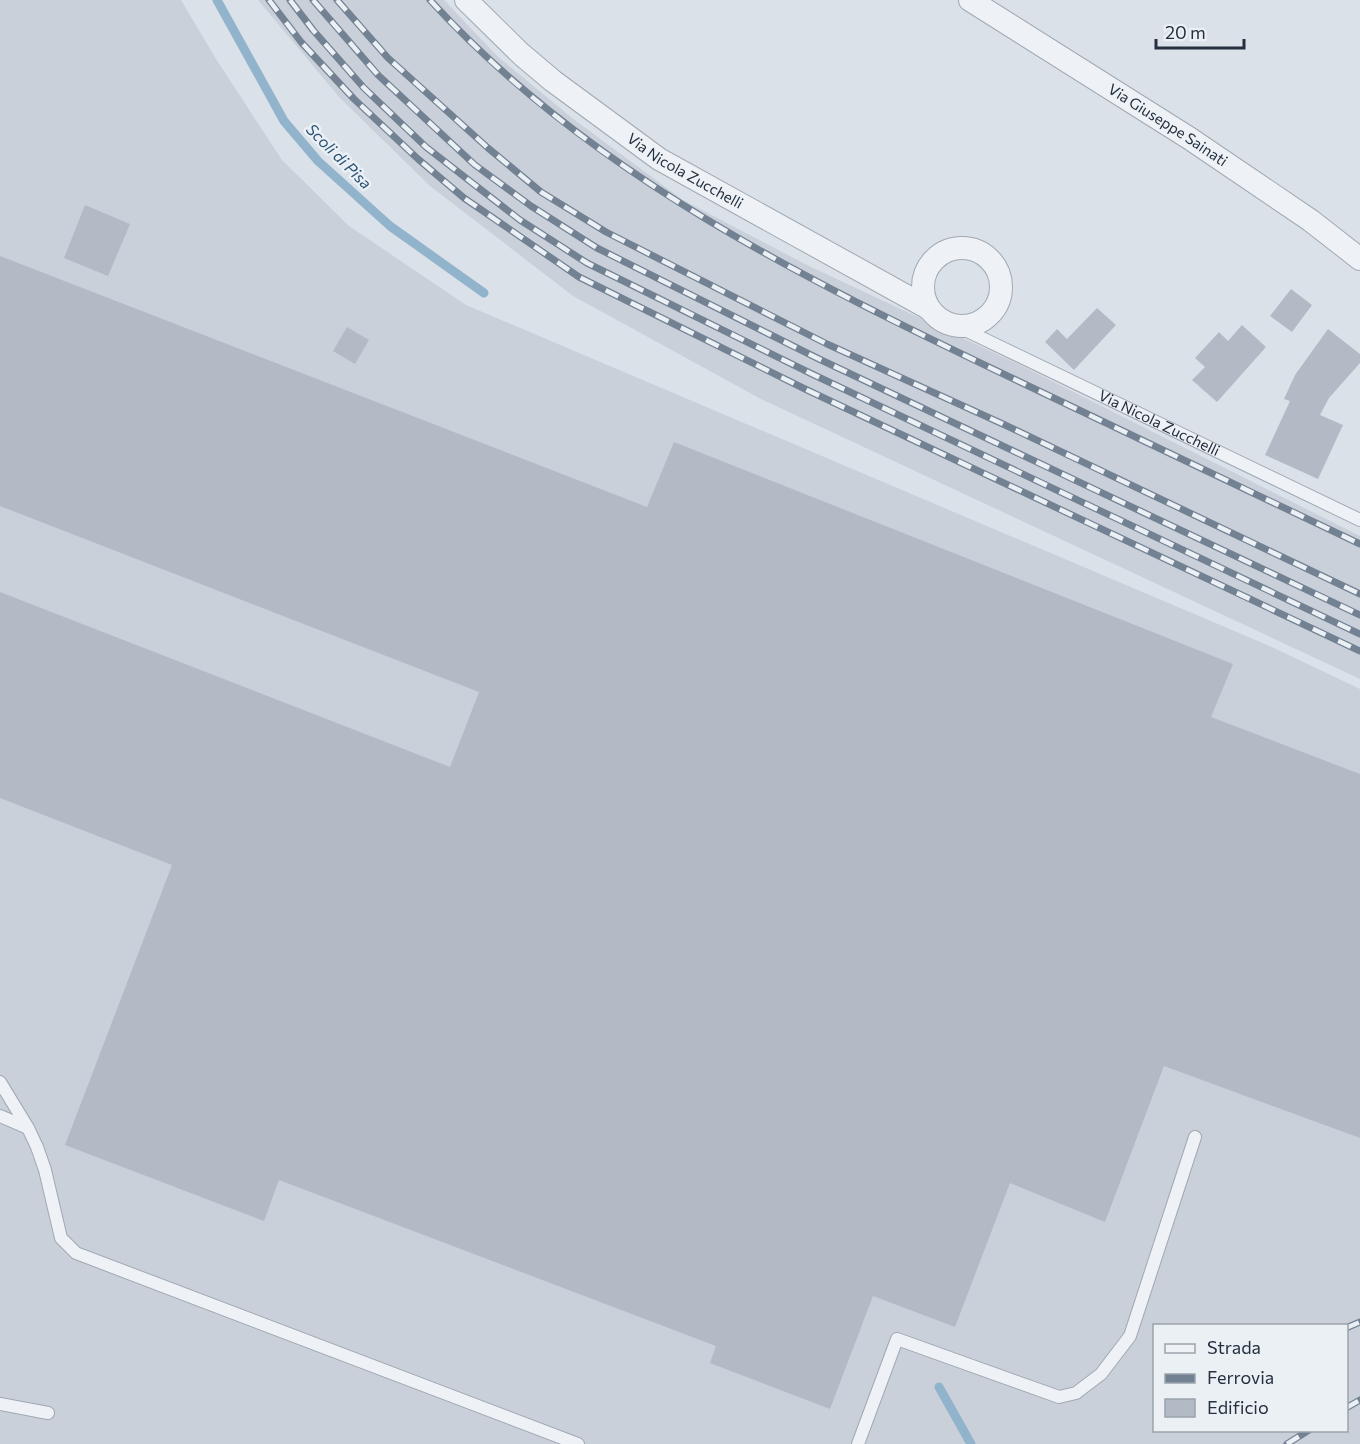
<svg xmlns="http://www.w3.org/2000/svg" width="1360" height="1444" viewBox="0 0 1360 1444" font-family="Commissioner,sans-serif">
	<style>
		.built { fill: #c9d0da; fill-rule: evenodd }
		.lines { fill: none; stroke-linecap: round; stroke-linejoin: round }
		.stream { stroke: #92b3cc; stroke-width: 9 }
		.building { fill: #b2bbc5 }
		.service-casing { stroke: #a0a8b2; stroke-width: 14 }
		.minor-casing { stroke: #a0a8b2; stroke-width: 24 }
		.service { stroke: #eef2f6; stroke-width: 12 }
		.minor { stroke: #eef2f6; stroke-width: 22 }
		.rail-casing { stroke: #738293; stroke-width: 7 }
		.rail { stroke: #ebf0f5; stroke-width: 4.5; stroke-dasharray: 14; stroke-linecap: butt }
		.labels { text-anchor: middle; stroke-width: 5; stroke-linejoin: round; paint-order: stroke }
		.street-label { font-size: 15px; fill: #24303f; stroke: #ebf0f5 }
		.water-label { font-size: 16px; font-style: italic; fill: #2a5377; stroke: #ebf0f5 }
	</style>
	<rect width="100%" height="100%" fill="#dbe1e8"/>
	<g class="built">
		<path d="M0 0H181L216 59 282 160 349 226 466 305 1272 647 1360 689V1444H0ZM1154 1326H1346V1430H1154Z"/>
		<path d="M258 0H444L497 56 572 118 683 200 809 266 1022 366 1360 536V679L761 399 573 296 430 186 340 98Z"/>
	</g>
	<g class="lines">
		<g class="stream">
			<path d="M217 0 284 121 318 161 390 226 484 293"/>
			<path d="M939 1387 971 1444"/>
		</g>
	</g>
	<g class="building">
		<path d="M85 205 130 224 108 276 64 258Z"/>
		<path d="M0 256 647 507 674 442 1233 664 1211 717 1360 774V1138L1164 1066 1105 1222 1010 1183 955 1327 873 1296 830 1409 710 1363 716 1346 279 1180 264 1221 65 1145 172 865 0 798V592L450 767 479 692 0 506Z"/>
		<path d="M1291 289 1312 305 1292 332 1270 316Z"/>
		<path d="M1097 308 1116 325 1074 370 1045 342 1057 329 1067 339Z"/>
		<path d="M1242 325 1266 347 1217 402 1192 380 1205 367 1195 358 1219 332 1228 341Z"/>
		<path d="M347 327 369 340 355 364 333 351Z"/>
		<path d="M1328 329 1360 354V363L1329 398 1320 415 1343 425 1318 479 1265 455 1290 401 1284 399 1295 375Z"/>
	</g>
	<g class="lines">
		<defs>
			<g id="service">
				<path id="s1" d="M959 327 1360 520"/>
				<path d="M0 1082 28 1128 37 1147 45 1170 61 1238 76 1253 578 1444"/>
				<path d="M0 1116 28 1128"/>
				<path d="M0 1404 48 1413"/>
				<path d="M858 1444 897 1339 1059 1397 1076 1393 1101 1374 1130 1336 1195 1137"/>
			</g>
			<g id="minor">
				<path id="s2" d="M466 0 521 54 553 81 659 159 928 308"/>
				<path id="s3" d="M970 0 1189 138 1310 220 1360 259"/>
				<circle cx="962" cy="287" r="39"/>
			</g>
		</defs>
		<use href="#service" class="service-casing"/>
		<use href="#minor" class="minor-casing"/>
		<use href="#service" class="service"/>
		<use href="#minor" class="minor"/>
		<defs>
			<g id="rail">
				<path d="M269 0 301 42 354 99 418 159 464 198 579 277 805 389 1360 651"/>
				<path d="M290 0 313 30 364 88 426 147 520 220 587 263 812 374 1360 634"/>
				<path d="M313 0 378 75 475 165 531 206 597 248 819 359 1360 615"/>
				<path d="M337 0 388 58 488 148 541 192 606 232 827 344 1005 425 1360 594"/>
				<path d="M430 0C589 174 806 280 1016 380 1131 435 1245 489 1360 544"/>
				<path d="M1346 1328 1360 1322"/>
				<path d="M1346 1408 1360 1400"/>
				<path d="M1287 1444 1309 1430"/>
			</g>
		</defs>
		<use href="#rail" class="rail-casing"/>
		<use href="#rail" class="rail"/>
	</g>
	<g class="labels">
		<g class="street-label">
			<text dy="5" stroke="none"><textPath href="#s3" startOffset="234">Via Giuseppe Sainati</textPath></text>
			<text dy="5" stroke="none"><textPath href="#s2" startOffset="279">Via Nicola Zucchelli</textPath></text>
			<text dy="5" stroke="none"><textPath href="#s1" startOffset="222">Via Nicola Zucchelli</textPath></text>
		</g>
		<g class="water-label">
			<text transform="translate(339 156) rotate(45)" y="6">Scoli di Pisa</text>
		</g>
	</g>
	<rect x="1153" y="1324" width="195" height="108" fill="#ebf0f5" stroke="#9ba3ac" stroke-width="1.5"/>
	<rect x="1165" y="1344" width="30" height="9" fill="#eef2f6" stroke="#9ba3ac" stroke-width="1.5"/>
	<text x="1207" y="1354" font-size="18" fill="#24303f">Strada</text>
	<rect x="1165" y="1374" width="30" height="9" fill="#738293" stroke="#9ba3ac" stroke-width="1.5"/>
	<text x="1207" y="1384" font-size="18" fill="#24303f">Ferrovia</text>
	<rect x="1165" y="1399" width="30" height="18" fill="#b2bbc5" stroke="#9ba3ac" stroke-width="1.5"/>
	<text x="1207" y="1414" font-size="18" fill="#24303f">Edificio</text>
	<path d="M1156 39v9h88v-9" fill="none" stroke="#24303f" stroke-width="3"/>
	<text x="1165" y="39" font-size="18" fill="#24303f" stroke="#ebf0f5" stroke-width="4.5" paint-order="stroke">20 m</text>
</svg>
